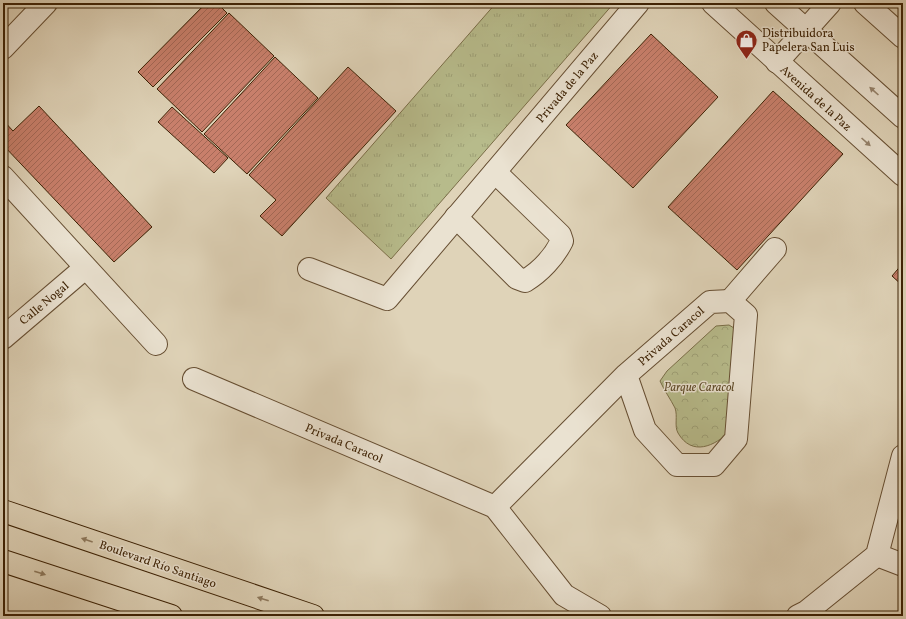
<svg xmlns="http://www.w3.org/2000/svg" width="906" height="619" viewBox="0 0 906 619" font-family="Vollkorn,serif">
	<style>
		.grass { fill: url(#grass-tufts); stroke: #7a6e48 }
		.park { fill: url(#park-crowns); stroke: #7a6e48 }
		.building { fill: url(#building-hatch); stroke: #3d2205 }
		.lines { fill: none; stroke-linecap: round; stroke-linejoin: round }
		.minor-casing { stroke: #664e32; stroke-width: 24 }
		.major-casing { stroke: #3d2205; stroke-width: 24 }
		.minor { stroke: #eae2d1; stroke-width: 22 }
		.major { stroke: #dfd3b8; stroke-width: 22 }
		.oneway { fill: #94826b }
		.oneway2 { fill: #8e7a5e }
		.labels { text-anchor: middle; stroke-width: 3; stroke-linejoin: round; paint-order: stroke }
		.poi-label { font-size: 12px; fill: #3d2205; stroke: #eae2d1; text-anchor: start }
		.street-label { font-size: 12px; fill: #3d2205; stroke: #eae2d1 }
		.park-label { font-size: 12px; font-style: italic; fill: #5c4826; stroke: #eae2d1 }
	</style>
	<defs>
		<pattern id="grass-tufts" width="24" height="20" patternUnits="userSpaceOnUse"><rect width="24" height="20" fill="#b7bb8b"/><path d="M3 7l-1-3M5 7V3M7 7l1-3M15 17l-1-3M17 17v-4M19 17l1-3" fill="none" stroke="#9ea076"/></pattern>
		<pattern id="park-crowns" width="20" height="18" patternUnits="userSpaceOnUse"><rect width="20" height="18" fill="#b7bb8b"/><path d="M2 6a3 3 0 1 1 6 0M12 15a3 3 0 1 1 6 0" fill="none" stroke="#9ea076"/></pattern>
		<pattern id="building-hatch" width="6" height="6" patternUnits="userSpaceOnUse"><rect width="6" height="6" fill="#c87f6b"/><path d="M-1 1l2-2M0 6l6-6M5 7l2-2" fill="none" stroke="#a46856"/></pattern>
	</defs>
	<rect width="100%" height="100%" fill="#dfd3b8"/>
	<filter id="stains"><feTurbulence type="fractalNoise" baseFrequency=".005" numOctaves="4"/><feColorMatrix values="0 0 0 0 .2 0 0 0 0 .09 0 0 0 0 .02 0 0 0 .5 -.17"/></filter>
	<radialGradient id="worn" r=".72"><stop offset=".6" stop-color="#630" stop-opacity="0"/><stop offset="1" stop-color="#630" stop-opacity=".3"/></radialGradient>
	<path class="grass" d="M496 3H614L391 259 326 198Z"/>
	<path class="park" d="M729 325 734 328 730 431C715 446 692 457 678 433 674 426 678 416 675 408 671 400 664 390 660 381L667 371 716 326Z"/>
	<g class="building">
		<path d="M206 3H217L227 13 153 87 138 72Z"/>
		<path d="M229 13 274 56 202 132 157 89Z"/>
		<path d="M651 34 718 97 633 188 566 125Z"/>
		<path d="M275 57 318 98 247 174 204 134Z"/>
		<path d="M348 67 396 111 282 236 260 216 276 200 249 175Z"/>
		<path d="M773 91 843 154 737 270 668 207Z"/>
		<path d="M39 106 152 227 114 262 3 145V120L13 131Z"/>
		<path d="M172 107 228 158 214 173 158 122Z"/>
		<path d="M903 263V286L892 276Z"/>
	</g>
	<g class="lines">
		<defs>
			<g id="minor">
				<path d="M713 3 903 175"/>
				<path d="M776 3 903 117"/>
				<path d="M865 3 903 37"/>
				<path d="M3 48 46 3"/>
				<path d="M777 62 830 3"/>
				<path d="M3 177 156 344"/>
				<path d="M456 217 517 278 525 281C540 272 554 257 562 241L560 235 495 172"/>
				<path d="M309 269 387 299 638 3"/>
				<path d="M730 301 775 249"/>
				<path d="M3 338 85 268"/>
				<path d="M194 379 495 507 564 595 600 616"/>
				<path d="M495 507 626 375 710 302 730 301 746 315 736 439 714 465H677L645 430 626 375"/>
				<path d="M877 555 903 565"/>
				<path d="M798 616 806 612 877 555 903 456"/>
			</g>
			<g id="major">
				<path d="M3 511 313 616"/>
				<path d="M3 561 171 616"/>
			</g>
		</defs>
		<use href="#minor" class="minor-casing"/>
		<use href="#major" class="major-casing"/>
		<use href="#minor" class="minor"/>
		<use href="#major" class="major"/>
	</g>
	<defs><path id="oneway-solid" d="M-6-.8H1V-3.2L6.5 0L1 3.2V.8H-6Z"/></defs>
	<g class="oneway">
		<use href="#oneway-solid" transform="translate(874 91) rotate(-138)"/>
		<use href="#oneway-solid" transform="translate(866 142) rotate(42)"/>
	</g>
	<g class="oneway2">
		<use href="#oneway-solid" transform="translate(87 540) rotate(-161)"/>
		<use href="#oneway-solid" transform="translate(40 573) rotate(18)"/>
		<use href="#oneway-solid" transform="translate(263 599) rotate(-162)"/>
	</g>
	<defs>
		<symbol id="shop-pin" viewBox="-11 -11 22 30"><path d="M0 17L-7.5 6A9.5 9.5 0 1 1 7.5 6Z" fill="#8f2418" stroke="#eae2d1"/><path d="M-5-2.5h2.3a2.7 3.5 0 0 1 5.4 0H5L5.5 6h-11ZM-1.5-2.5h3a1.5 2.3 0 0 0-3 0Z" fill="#fff"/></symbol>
	</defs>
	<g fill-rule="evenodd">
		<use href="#shop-pin" x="734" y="28" width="25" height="34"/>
	</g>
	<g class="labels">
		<g class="poi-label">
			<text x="762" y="37">Distribuidora<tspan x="762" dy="14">Papelera San Luis</tspan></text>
		</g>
		<g class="street-label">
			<text transform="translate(567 87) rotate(-50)" y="4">Privada de la Paz</text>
			<text transform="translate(816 98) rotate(42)" y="4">Avenida de la Paz</text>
			<text transform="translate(44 303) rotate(-40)" y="4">Calle Nogal</text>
			<text transform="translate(671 336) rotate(-41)" y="4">Privada Caracol</text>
			<text transform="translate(344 443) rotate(23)" y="4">Privada Caracol</text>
			<text transform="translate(158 564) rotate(19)" y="4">Boulevard Río Santiago</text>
		</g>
		<g class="park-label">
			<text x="699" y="391">Parque Caracol</text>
		</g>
	</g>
	<rect width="906" height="619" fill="none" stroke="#dfd3b8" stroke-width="16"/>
	<rect x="4" y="4" width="898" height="611" fill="none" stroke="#3d2205" stroke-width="2"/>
	<rect x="8" y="8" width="890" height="603" fill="none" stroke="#3d2205"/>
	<rect width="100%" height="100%" filter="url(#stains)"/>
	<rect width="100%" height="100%" fill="url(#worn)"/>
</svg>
